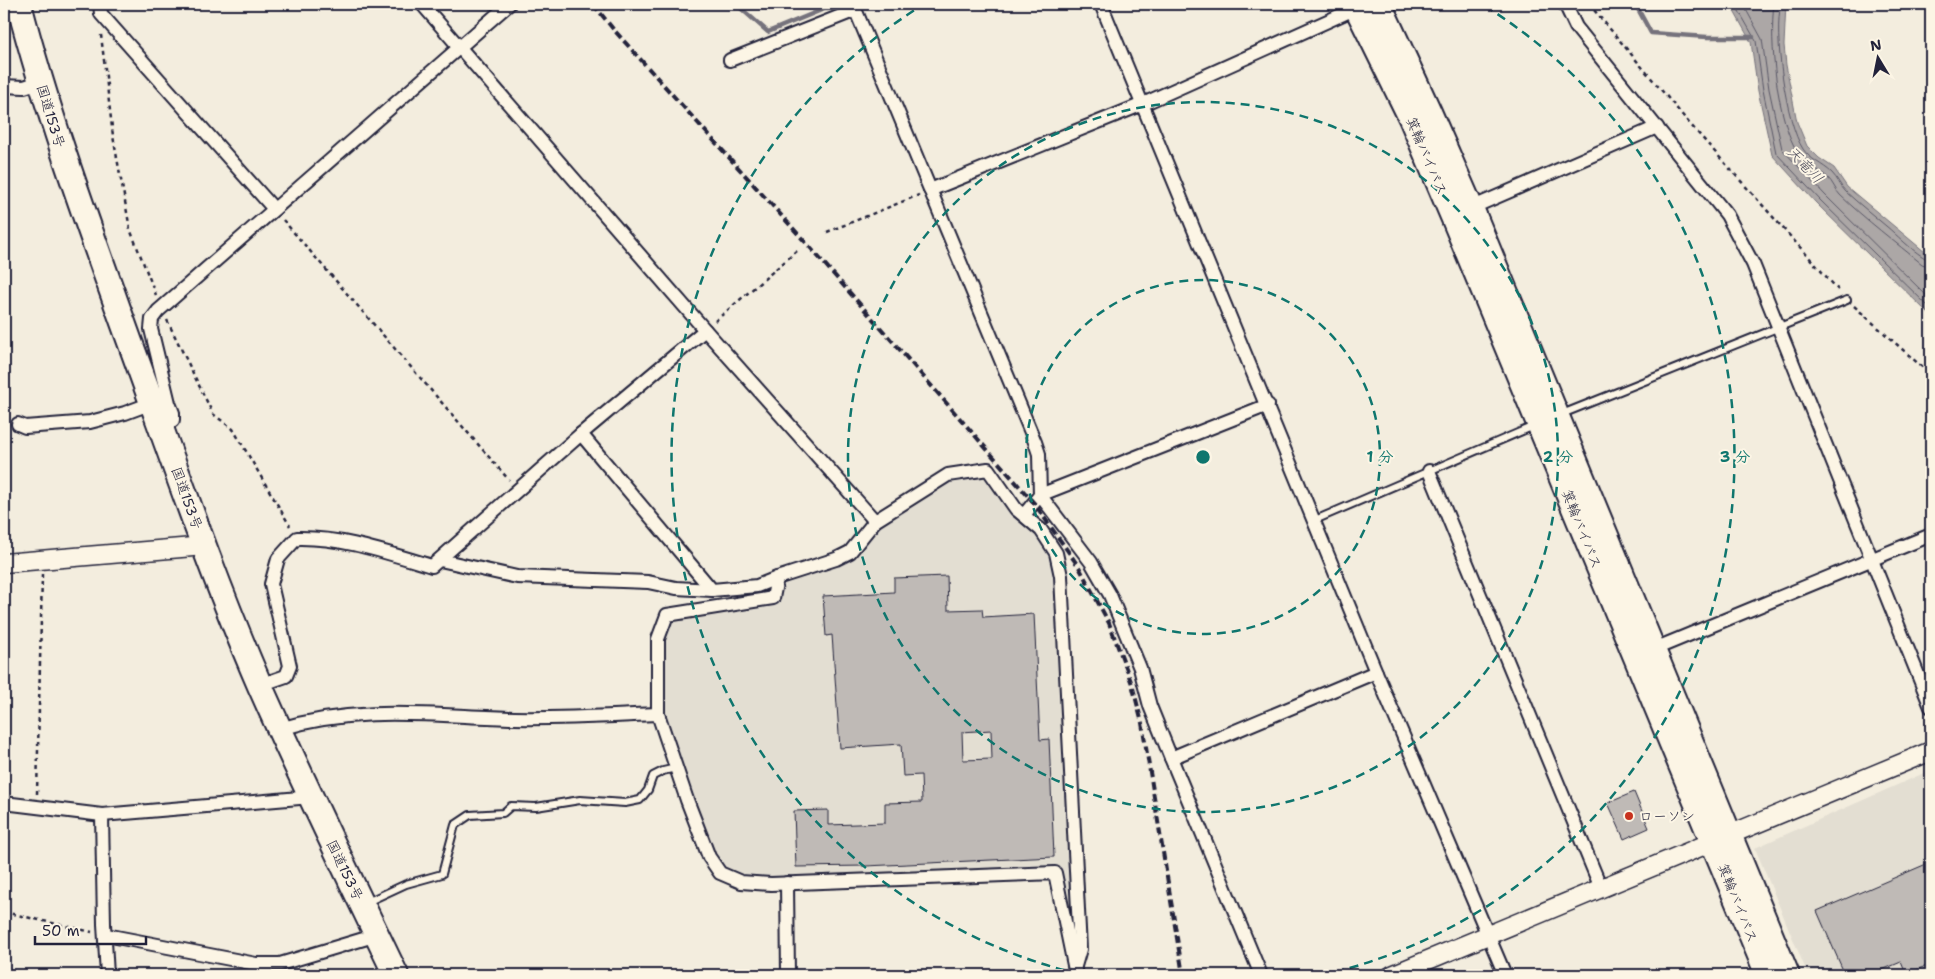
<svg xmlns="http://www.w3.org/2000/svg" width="1935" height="979" viewBox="0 0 1935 979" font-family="'Shantell Sans','Klee One',sans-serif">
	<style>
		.built { fill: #e3ded2 }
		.water { fill: #aca7a6; stroke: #75727b }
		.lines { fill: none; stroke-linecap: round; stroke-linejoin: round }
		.shore { stroke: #595766; stroke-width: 1 }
		.stream { stroke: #75727b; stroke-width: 4.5 }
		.building { fill: #bfbab6; stroke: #22223b; fill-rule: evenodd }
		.lane-casing { stroke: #22223b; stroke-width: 10 }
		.street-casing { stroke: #22223b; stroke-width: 16 }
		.secondary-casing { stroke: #22223b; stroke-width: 21 }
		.highway-casing { stroke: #22223b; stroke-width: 28 }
		.path { stroke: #22223b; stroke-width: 2.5; stroke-dasharray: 4 4; stroke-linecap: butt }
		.lane { stroke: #fcf5e5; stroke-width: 6 }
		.street { stroke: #fcf5e5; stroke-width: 12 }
		.secondary { stroke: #fcf5e5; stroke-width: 18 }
		.highway { stroke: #fcf5e5; stroke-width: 24 }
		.rail { stroke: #22223b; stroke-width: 4; stroke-dasharray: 8 4; stroke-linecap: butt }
		.ring { fill: none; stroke: #0f766e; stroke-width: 2.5; stroke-dasharray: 9 6 }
		.poi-dot { fill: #c8321e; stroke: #fcf5e5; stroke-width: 2 }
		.labels { text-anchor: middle; stroke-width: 4; stroke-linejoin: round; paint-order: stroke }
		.street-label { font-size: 14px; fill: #22223b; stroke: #fcf5e5 }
		.poi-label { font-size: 14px; fill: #22223b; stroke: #fcf5e5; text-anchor: start }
		.water-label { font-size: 15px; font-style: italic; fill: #525160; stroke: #fcf5e5 }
		.centre { fill: #0f766e; stroke: #fcf5e5; stroke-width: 2.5 }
		.ring-label { font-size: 15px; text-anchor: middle; font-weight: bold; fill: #0f766e; stroke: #fcf5e5; stroke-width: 4; stroke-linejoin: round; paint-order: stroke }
	</style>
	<rect width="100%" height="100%" fill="#f3edde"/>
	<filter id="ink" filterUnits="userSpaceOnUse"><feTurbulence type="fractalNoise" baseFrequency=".02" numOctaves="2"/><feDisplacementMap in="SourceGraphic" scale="10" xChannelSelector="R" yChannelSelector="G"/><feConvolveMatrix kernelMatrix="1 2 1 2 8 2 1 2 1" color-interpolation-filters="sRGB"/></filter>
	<g filter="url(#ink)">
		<g class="built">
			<path d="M988 469 1056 553 1075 966 1054 873 772 884 720 873 658 714V639L667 615 773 598 777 578 836 559 875 521 948 475Z"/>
			<path d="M1931 770V975H1808L1755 848Z"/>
		</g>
		<path class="water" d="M1730 4H1786L1784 45 1786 65 1797 122 1807 146 1819 158 1834 168 1847 187 1931 257V316L1816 203 1772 155 1758 91 1751 42Z"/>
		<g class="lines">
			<g class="shore">
				<path d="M1735 4 1756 41 1763 90 1776 153 1820 200 1931 309"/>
				<path d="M1743 4 1762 39 1769 89 1782 149 1825 195 1931 300"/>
				<path d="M1774 4C1769 41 1777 121 1798 153 1806 164 1817 168 1827 177 1833 182 1835 190 1840 195 1866 220 1895 242 1922 264L1931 267"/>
				<path d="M1781 4C1773 34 1786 123 1803 149 1810 160 1823 164 1832 173 1838 179 1840 186 1846 192 1859 204 1873 215 1886 226 1896 234 1920 259 1931 260"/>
			</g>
			<g class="stream">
				<path d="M736 4 768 32 836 4"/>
				<path d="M1630 4 1638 9 1651 33 1707 37H1753"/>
			</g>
		</g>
		<g class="building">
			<path d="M947 576 948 610 982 609 983 617 1034 614 1040 740 1049 739 1054 857 866 866 796 867 794 811 828 810V825L885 823V803L922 802 921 775 903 776 901 744 840 748 832 635 826 636 823 596 894 592V578ZM991 730 992 759 963 760 962 732Z"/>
			<path d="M1634 792 1649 828 1624 839 1608 803Z"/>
			<path d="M1931 862V964L1906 974 1901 962 1870 975H1845L1817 911Z"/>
		</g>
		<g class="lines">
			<defs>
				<g id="lane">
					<path d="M1562 414 1847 300"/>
					<path d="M1315 520 1534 426"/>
					<path d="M365 903 406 884 442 874 455 825 470 815 503 813 511 806 536 807 580 800 625 803 640 800 648 790 653 776 663 771 676 768"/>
				</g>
				<g id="street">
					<path d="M100 4 101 14 274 209"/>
					<path d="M422 4 705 330 875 521 948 475 988 469 1016 509 1041 530 1056 553 1061 576 1080 949 1075 966"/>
					<path d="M853 4 1035 442 1039 454 1040 495 1091 562 1110 595 1140 668 1150 706 1171 758 1261 975"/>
					<path d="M1101 4 1376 672 1505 975"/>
					<path d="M1566 6 1576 27 1727 215 1753 264 1931 707"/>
					<path d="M730 60 856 10"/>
					<path d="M4 86 24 87 40 82"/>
					<path d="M930 190 1143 104 1361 6"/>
					<path d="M1471 208 1657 127"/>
					<path d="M18 424 25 427 90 422 125 413 152 403"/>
					<path d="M161 427 168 424 173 420V413L169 403 151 329 152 319 158 311 509 4"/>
					<path d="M581 434 712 590 757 586 777 578"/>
					<path d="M1429 471 1601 888"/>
					<path d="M1024 515 1040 495 1268 405"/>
					<path d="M875 521 850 552 836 559 777 578 773 598 667 615 658 639V714L687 800 709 857 720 873 741 882 771 884 1055 873 1076 975"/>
					<path d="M440 560 517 577 648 582 676 588 712 590"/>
					<path d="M1652 650 1931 535"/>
					<path d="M260 685 286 676 290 666 271 584 278 559 297 538C343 537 387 553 432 566L581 434 705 330"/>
					<path d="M280 729C358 705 434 716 514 718 562 719 610 716 658 714"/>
					<path d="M1171 758 1376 672"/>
					<path d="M4 803 102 815 311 797"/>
					<path d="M102 815 104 924 107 975"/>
					<path d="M787 883 788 975"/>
					<path d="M106 935 256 964H280L377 935"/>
				</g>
				<g id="secondary">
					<path d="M4 563 193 547 203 543"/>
					<path d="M1392 975 1931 751"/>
				</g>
				<g id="highway">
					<path d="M19 4C49 119 90 230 130 342 172 457 211 573 260 686 303 783 350 879 396 975"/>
					<path d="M1355 4 1411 118 1454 219 1768 975"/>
					<path d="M1379 4 1429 112 1471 208 1787 975"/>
				</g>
			</defs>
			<use href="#lane" class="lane-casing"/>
			<use href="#street" class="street-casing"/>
			<use href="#secondary" class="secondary-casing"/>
			<use href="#highway" class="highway-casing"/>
			<g class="path">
				<path d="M1589 4 1689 123 1840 292"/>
				<path d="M1925 4 1931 12"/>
				<path d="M101 35 113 136 130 229 156 295"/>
				<path d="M283 220 509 480"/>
				<path d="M827 232 919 195"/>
				<path d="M1854 306 1931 375"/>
				<path d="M167 320 213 414 233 429 290 526"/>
				<path d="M715 321 797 251"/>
				<path d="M37 794 42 574"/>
				<path d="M4 912 92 932"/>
			</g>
			<use href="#lane" class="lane"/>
			<use href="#street" class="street"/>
			<use href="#secondary" class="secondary"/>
			<use href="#highway" class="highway"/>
			<path class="rail" d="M593 4 614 30 808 245 1034 503 1079 567 1109 623 1132 684 1142 723 1183 975"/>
		</g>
	</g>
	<g class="ring">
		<circle cx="1203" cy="457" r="177"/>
		<circle cx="1203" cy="457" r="355"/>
		<path d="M1079 974A532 532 0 0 1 921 6M1485 6A532 532 0 0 1 1327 974"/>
	</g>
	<circle class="poi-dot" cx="1629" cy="816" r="5"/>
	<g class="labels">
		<g class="street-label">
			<text transform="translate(51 116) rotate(73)" y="5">国道153号</text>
			<text transform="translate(1427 156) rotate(67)" y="5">箕輪バイパス</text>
			<text transform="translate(187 498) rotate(70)" y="5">国道153号</text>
			<text transform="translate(1582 529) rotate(68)" y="5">箕輪バイパス</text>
			<text transform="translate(345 870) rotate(64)" y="5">国道153号</text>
			<text transform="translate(1738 903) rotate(68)" y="5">箕輪バイパス</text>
		</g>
		<g class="poi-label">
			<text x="1639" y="821">ローソン</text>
		</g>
		<g class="water-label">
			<text transform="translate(1805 165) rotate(46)" y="5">天竜川</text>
		</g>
	</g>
	<circle cx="1203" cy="457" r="8" class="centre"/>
	<g class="ring-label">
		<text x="1380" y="462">1 分</text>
		<text x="1558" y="462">2 分</text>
		<text x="1735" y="462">3 分</text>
	</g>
	<rect width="1935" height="979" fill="none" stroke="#fcf5e5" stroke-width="20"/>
	<rect x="10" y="10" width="1915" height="959" fill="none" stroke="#22223b" stroke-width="2" filter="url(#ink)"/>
	<g transform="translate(1878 58) rotate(350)" stroke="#fcf5e5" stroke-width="4" paint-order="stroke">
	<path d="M0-4L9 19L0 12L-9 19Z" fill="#22223b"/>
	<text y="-8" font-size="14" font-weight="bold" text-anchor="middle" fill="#22223b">N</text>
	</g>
	<path d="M35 936v8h111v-8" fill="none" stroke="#22223b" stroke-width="2.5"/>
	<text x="42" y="936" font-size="15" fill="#22223b" stroke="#fcf5e5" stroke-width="4" paint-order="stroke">50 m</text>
</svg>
